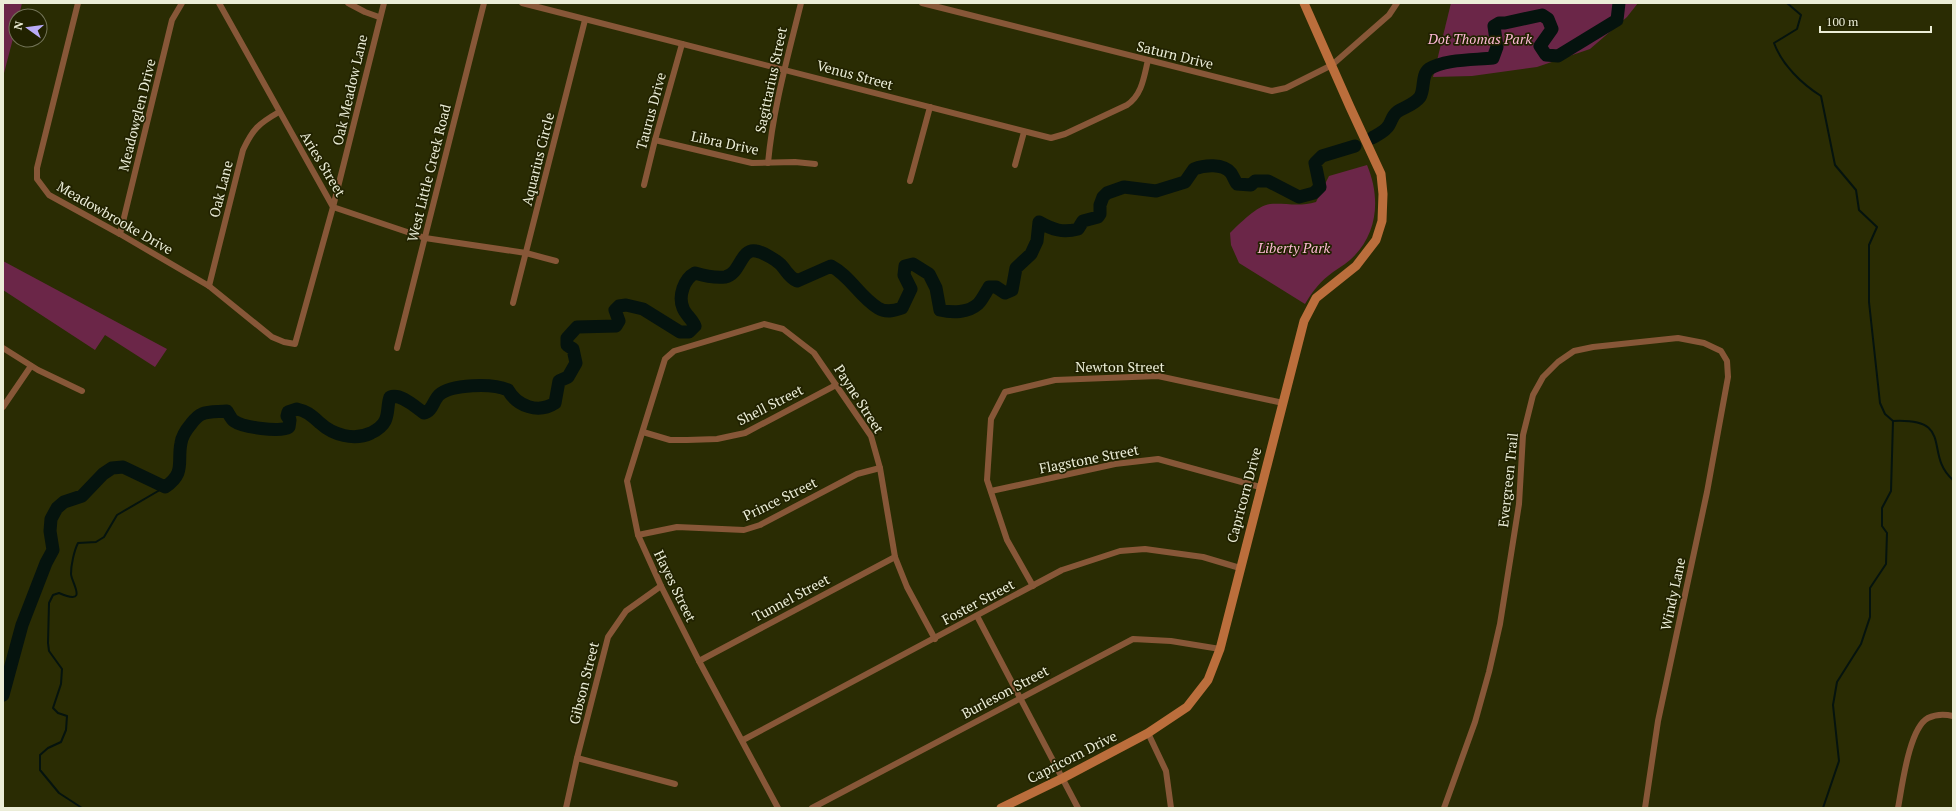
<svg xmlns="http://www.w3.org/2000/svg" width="1956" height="811" viewBox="0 0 1956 811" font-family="'PT Serif',serif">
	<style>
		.green { fill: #6b2648 }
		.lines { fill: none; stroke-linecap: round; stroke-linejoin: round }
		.stream { stroke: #05130e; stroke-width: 2 }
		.river { stroke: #05130e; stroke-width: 13 }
		.street { stroke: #875738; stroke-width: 6 }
		.secondary { stroke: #bb6e3c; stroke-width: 9 }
		.labels { text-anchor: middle; stroke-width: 3.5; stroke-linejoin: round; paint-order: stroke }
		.park-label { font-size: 14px; font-style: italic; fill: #ffbbd7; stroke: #212200 }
		.street-label { font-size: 14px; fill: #ebedd7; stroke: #212200 }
	</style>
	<rect width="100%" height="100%" fill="#2a2c03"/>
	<g class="green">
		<path d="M3 3H22L19 16H16V27L3 77Z"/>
		<path d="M1451 3H1638L1627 17 1590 49 1537 67 1472 76 1433 77Z"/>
		<path d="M1367 165C1381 198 1378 235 1350 260 1343 266 1335 270 1328 276 1318 284 1311 294 1305 304L1239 263 1231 245 1230 233C1239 224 1258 205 1270 204 1286 203 1300 207 1316 202L1329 176Z"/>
		<path d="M3 261 167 349 155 367 105 335 95 350 3 290Z"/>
	</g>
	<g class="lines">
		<g class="stream">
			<path d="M1787 3 1801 15 1797 29 1774 43C1782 65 1802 84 1821 96L1835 165 1856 190 1859 210 1877 227 1869 245V302L1880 403 1885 414 1893 421C1956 418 1923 454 1953 480"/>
			<path d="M82 808 59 793 40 770V755L48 748 61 742 66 730 67 716 58 713 53 708 61 684 62 669 49 651 48 643 49 603 53 595 59 593C89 606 72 584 71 574 71 565 74 551 78 543L96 542 104 537 117 515 165 487"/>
			<path d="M1823 808 1839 761 1833 705 1837 682 1861 644 1870 617V588L1886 564 1887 533 1882 526V508L1891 491 1893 421"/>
		</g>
		<g class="river">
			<path d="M1372 138C1377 135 1386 131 1389 125 1392 120 1392 116 1397 112 1404 107 1414 105 1420 97 1425 89 1421 75 1429 69 1444 59 1475 60 1493 58L1497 47 1494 26 1499 23H1505L1542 15 1548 19 1552 29 1540 46 1546 55 1558 56 1617 20 1619 3"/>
			<path d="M3 695 22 625 46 563 53 550 50 531 51 519 57 508 64 502 82 496 103 474 112 468 123 467 165 487C186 473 177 462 181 443 182 436 186 430 191 424 194 420 197 416 202 414 209 411 219 412 227 411 229 414 231 419 234 421 242 427 281 433 289 427L290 420 287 416 288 412 297 409C307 411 312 416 320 423 333 435 354 441 371 433 377 430 382 427 385 421 389 413 387 405 390 397 401 393 415 407 424 413 432 412 433 401 439 395 451 384 493 383 508 390 517 406 538 414 555 403L559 381 568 377 576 363 573 349 567 345V338L577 327 616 326 619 321 615 310 619 306 626 305 643 309 680 332H689L695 326C692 319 685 314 683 308 678 296 684 279 695 273 705 276 715 278 725 277 741 274 740 248 756 251 763 252 778 261 782 266 788 273 789 277 797 281L831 266C850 276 860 297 878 308 886 313 894 311 902 308L911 289 904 275 905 266 913 264 929 274 936 288 940 310C952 313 968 313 978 304 982 300 986 292 989 287H996L1005 293 1012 290 1016 268 1031 254 1037 241 1039 222C1053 230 1063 233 1078 229L1083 221 1098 217 1100 214V205L1103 197 1107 193 1124 187 1156 191 1185 182 1194 169C1204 165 1223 163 1231 173 1233 176 1235 181 1237 184L1251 185 1255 181H1268L1299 197 1314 193 1320 187 1315 163 1322 156 1355 146"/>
		</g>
		<g class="street">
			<path d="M78 3 37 168V179L49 195 120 234 209 286 272 337 284 342 295 344 333 207 384 3"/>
			<path d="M219 3 333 207 425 238 526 253 556 261"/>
			<path d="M348 3 365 12 379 17"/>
			<path d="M522 3 1051 138 1065 134 1127 105C1142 95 1144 77 1148 60"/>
			<path d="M922 3 1272 91 1286 88 1332 65 1389 15 1397 3"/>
			<path d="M655 140 752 163 795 162 815 164"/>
			<path d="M768 163C773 108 788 56 801 3"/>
			<path d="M1015 165 1024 132"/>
			<path d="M910 181 930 107"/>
			<path d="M644 185 655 140 682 44"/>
			<path d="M120 234 172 20 182 3"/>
			<path d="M209 286 243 150C253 129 258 124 279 112"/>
			<path d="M513 303 585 20"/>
			<path d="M3 348 38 370 82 391"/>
			<path d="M397 348 484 3"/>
			<path d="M3 407 31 366"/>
			<path d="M643 432 670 440H687L717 439 745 433 836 385"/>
			<path d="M991 491 1115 464 1158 459 1260 487"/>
			<path d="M638 535 677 527 744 530 760 525 857 474 880 468"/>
			<path d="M1033 586 1007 540 987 480 991 419 1005 392 1055 380 1158 376 1283 403"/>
			<path d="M977 616 1078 808"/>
			<path d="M699 661 895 557"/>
			<path d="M1148 733 1166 771 1171 808"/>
			<path d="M743 740 1062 570 1120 551 1145 549 1203 557 1240 568"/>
			<path d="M577 758 675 784"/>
			<path d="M566 808 577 758 608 637 626 611 661 586"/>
			<path d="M778 808 699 661 661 586 638 535 627 481 665 359 674 351 764 324 783 329 814 353 871 436 880 468 895 557 907 587 935 639"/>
			<path d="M812 808 1133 639 1171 641 1220 649"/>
			<path d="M1444 808 1475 722 1489 672 1500 624 1519 504 1523 435 1533 395 1543 377 1558 362 1574 351 1593 347 1678 338 1704 343 1721 351 1727 361 1728 377 1707 492 1658 721 1645 808"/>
			<path d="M1898 808C1902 787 1909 728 1928 718 1936 714 1945 714 1953 716"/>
		</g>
		<path class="secondary" d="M1001 808 1063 778 1148 733 1187 707 1208 680 1220 649 1304 321 1316 298 1356 266 1376 240 1382 221 1383 194 1381 174 1350 107 1304 3"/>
	</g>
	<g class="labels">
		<g class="park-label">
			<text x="1480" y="44">Dot Thomas Park</text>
			<text x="1294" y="253">Liberty Park</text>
		</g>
		<g class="street-label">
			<text transform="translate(1175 55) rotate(14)" y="5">Saturn Drive</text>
			<text transform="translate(855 75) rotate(15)" y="5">Venus Street</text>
			<text transform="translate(771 80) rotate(-78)" y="5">Sagittarius Street</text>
			<text transform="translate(350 90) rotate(-77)" y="5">Oak Meadow Lane</text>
			<text transform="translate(651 111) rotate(-75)" y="5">Taurus Drive</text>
			<text transform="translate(137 115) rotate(-76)" y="5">Meadowglen Drive</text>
			<text transform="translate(725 143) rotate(12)" y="5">Libra Drive</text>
			<text transform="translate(538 159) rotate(-76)" y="5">Aquarius Circle</text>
			<text transform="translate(323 164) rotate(59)" y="5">Aries Street</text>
			<text transform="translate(429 173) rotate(-76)" y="5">West Little Creek Road</text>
			<text transform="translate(221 189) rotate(-76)" y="5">Oak Lane</text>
			<text transform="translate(115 218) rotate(30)" y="5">Meadowbrooke Drive</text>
			<text x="1120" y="372">Newton Street</text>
			<text transform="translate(859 399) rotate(57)" y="5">Payne Street</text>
			<text transform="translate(770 405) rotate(-27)" y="5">Shell Street</text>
			<text transform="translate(1089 459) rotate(-11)" y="5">Flagstone Street</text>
			<text transform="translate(1508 480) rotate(-84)" y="5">Evergreen Trail</text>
			<text transform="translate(1244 495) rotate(-75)" y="5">Capricorn Drive</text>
			<text transform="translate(780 499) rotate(-26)" y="5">Prince Street</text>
			<text transform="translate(675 586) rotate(64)" y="5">Hayes Street</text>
			<text transform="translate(1673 594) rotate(-78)" y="5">Windy Lane</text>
			<text transform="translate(791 598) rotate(-28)" y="5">Tunnel Street</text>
			<text transform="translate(978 602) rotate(-28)" y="5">Foster Street</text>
			<text transform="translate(584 683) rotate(-76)" y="5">Gibson Street</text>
			<text transform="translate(1005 692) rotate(-28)" y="5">Burleson Street</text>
			<text transform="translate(1072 757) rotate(-27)" y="5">Capricorn Drive</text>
		</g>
	</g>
	<rect width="1956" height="811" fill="none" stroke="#ebedd7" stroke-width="8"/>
	<g transform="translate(28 28) rotate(284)"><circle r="19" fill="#212200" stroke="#727356"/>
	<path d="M0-3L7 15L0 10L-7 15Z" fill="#b9abf7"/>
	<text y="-6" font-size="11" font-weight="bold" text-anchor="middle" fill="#ebedd7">N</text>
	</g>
	<path d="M1820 26v6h111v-6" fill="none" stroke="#ebedd7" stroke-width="2"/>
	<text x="1826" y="26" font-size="12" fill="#ebedd7" stroke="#212200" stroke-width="3" paint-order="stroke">100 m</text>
</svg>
